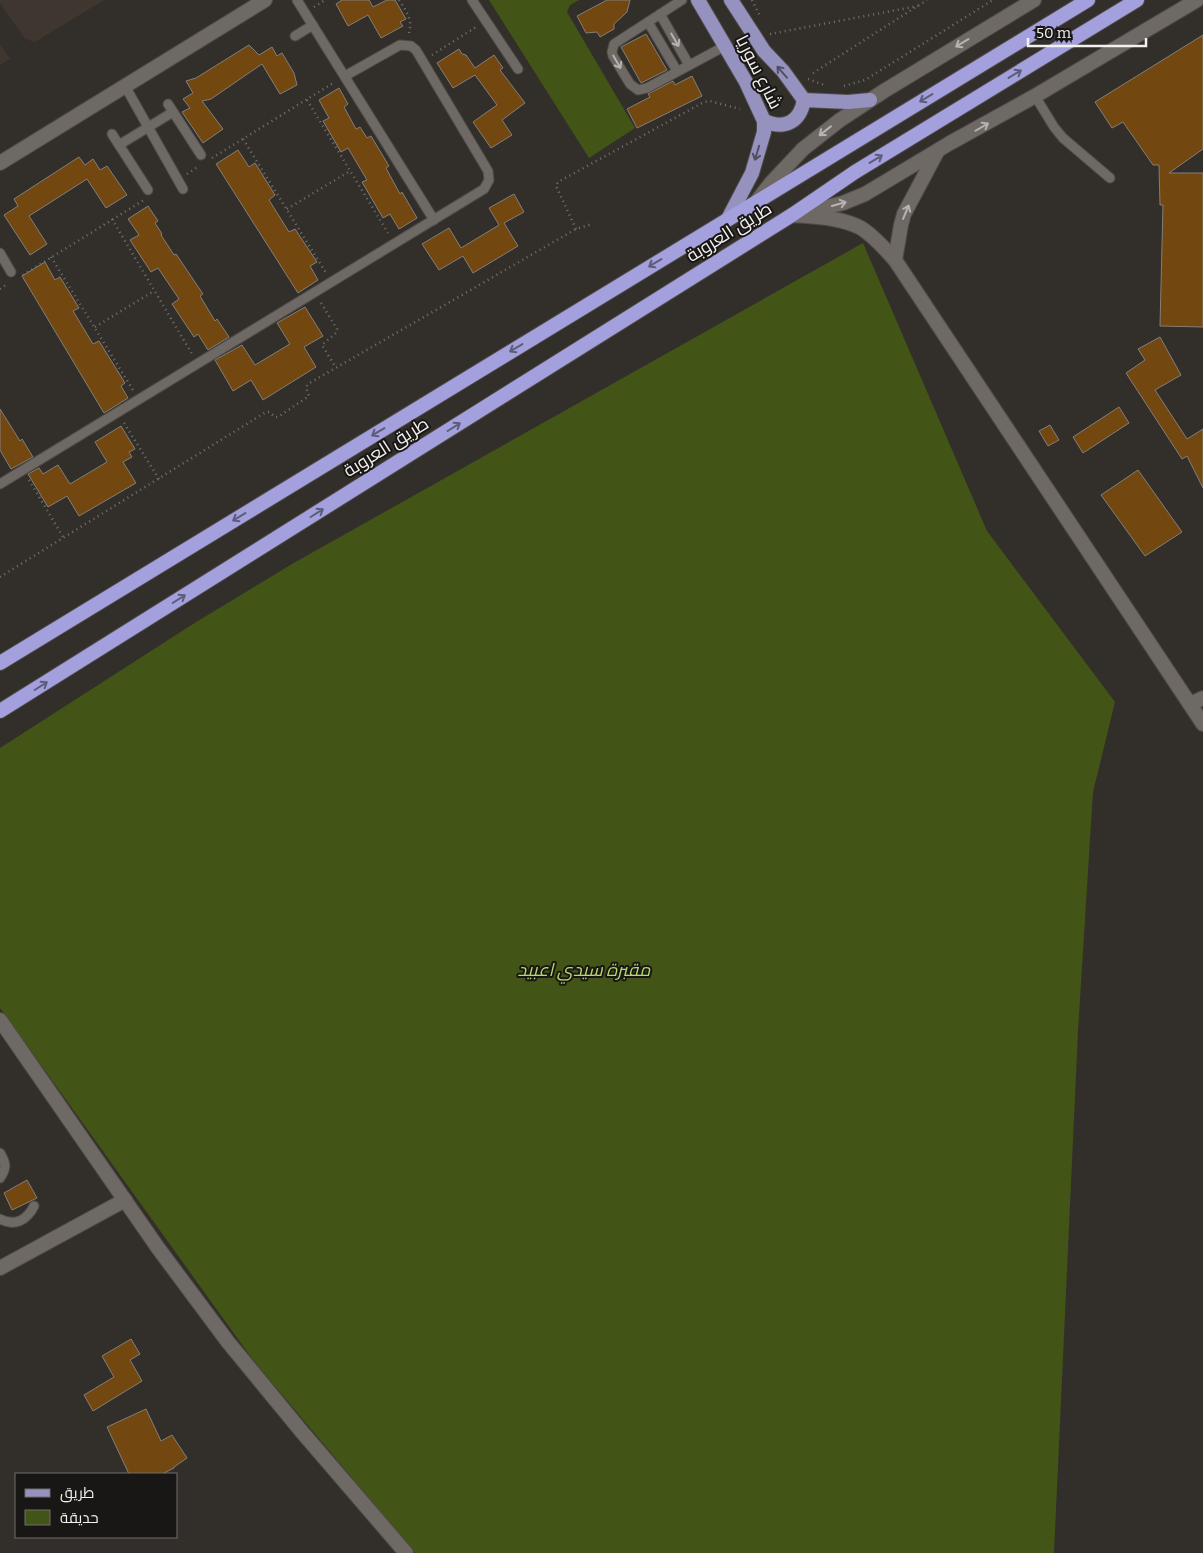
<svg xmlns="http://www.w3.org/2000/svg" width="1203" height="1553" viewBox="0 0 1203 1553" font-family="Bitter,Cairo,serif">
	<style>
		.built { fill: #3f372f }
		.green { fill: #435417 }
		.building { fill: #724710; stroke: #837f7a }
		.lines { fill: none; stroke-linecap: round; stroke-linejoin: round }
		.service-casing { stroke: #4e4b48; stroke-width: 11 }
		.minor-casing { stroke: #4e4b48; stroke-width: 16 }
		.secondary-casing { stroke: #4e4b48; stroke-width: 16 }
		.primary-casing { stroke: #4e4b48; stroke-width: 16 }
		.trunk-casing { stroke: #4e4b48; stroke-width: 16 }
		.path { stroke: #75726f; stroke-width: 2.5; stroke-dasharray: 1 4; stroke-linecap: butt }
		.service { stroke: #6e6965; stroke-width: 9 }
		.minor { stroke: #6e6965; stroke-width: 14 }
		.secondary { stroke: #6e6965; stroke-width: 14 }
		.primary { stroke: #9692c0; stroke-width: 14 }
		.trunk { stroke: #a4a0de; stroke-width: 14 }
		.oneway { stroke: #b7b3b0 }
		.oneway2 { stroke: #514e62 }
		.oneway3 { stroke: #5e5c7a }
		.labels { text-anchor: middle; stroke-width: 4; stroke-linejoin: round; paint-order: stroke }
		.street-label { font-size: 18px; fill: #f3f0ee; stroke: #191715 }
		.park-label { font-size: 18px; font-style: italic; fill: #b6d96d; stroke: #191715 }
	</style>
	<rect width="100%" height="100%" fill="#322f2b"/>
	<g class="built">
		<path d="M0 0H104L35 42 25 39 0 3Z"/>
		<path d="M0 44 10 59 0 65Z"/>
	</g>
	<g class="green">
		<path d="M489 0H579L570 5 567 12 635 128 589 158Z"/>
		<path d="M863 243 987 531 1115 702 1093 792 1078 1031 1054 1553H415L253 1360 0 1008V748L193 624 292 564Z"/>
	</g>
	<g class="building">
		<path d="M342 0H369L373 7 387 0H395L406 19 400 22 403 26 381 38 368 15 348 26 336 4Z"/>
		<path d="M607 0H630L627 12 614 24V29L600 37 597 32 586 33 577 16Z"/>
		<path d="M646 34 667 70 641 83 621 47Z"/>
		<path d="M1203 35V149L1169 173H1203V327L1160 326 1163 205H1160L1159 165H1153L1123 122 1112 128 1095 102Z"/>
		<path d="M249 45 259 55 272 47 277 56 282 53 294 73 297 85 280 94 262 64 211 99 202 101 223 129 203 143 182 112 190 108 183 99 193 93 186 81 196 78Z"/>
		<path d="M459 49 462 54 466 55 475 68 494 55 503 68 500 70 525 103 502 120 512 135 491 148 473 122 497 105 475 75 453 88 437 63Z"/>
		<path d="M692 76 702 96 637 128 627 109 650 97 648 94 673 81 675 85Z"/>
		<path d="M339 88 348 104 344 107 356 129 360 127 367 138 371 136 389 166 386 168 400 194 402 192 417 218 399 229 390 214 383 218 362 182 367 180 348 148 341 152 323 121 329 118 319 100Z"/>
		<path d="M238 150 249 167 255 163 275 195 269 200 289 232 295 229 317 262 310 266 318 280 298 293 216 164Z"/>
		<path d="M79 157 85 165 93 159 100 170 107 166 127 195 106 208 87 179 29 216 47 244 30 255 4 215 18 206 14 199Z"/>
		<path d="M514 194 524 212 504 223 518 246 473 273 463 256 439 270 422 244 449 228 461 248 499 225 489 208Z"/>
		<path d="M148 206 158 221 155 223 162 234 161 235 174 255 176 254 203 294 200 296 215 321 217 319 229 337 208 350 198 334 194 337 172 304 179 299 158 268 151 272 130 240 139 235 128 219Z"/>
		<path d="M45 262 55 280 60 277 79 308 73 311 93 344 99 341 125 383 121 386 128 398 104 413 22 276Z"/>
		<path d="M305 307 323 336 304 347 316 367 263 400 251 380 233 391 215 360 242 345 255 365 290 344 277 323Z"/>
		<path d="M1160 337 1181 375 1155 390 1187 439 1203 429V488L1187 456 1182 459 1126 373 1145 360 1138 349Z"/>
		<path d="M1119 407 1129 423 1083 453 1073 437Z"/>
		<path d="M0 409 20 441 22 439 33 457 11 469 0 450Z"/>
		<path d="M1050 425 1059 440 1048 446 1039 431Z"/>
		<path d="M121 426 135 449 129 452 132 457 123 462 136 483 79 516 67 496 48 507 28 474 39 468 43 474 58 465 70 484 107 462 95 442Z"/>
		<path d="M1138 470 1182 532 1145 556 1101 495Z"/>
		<path d="M27 1180 37 1198 12 1210 4 1193Z"/>
		<path d="M131 1339 140 1354 130 1360 142 1381 93 1411 84 1395 114 1377 102 1356Z"/>
		<path d="M146 1409 161 1441 172 1435 187 1458 174 1467V1468L162 1474H129L107 1427Z"/>
	</g>
	<g class="lines">
		<defs>
			<g id="service">
				<path d="M297 0 434 220"/>
				<path d="M472 0 518 69"/>
				<path d="M682 0 614 44 612 52 613 56 630 84 638 90 647 88 725 46"/>
				<path d="M660 14 689 65"/>
				<path d="M648 22 677 71"/>
				<path d="M295 36 313 25"/>
				<path d="M125 86 183 189"/>
				<path d="M1035 96 1054 127 1063 138 1110 178"/>
				<path d="M168 104 201 155"/>
				<path d="M112 134 148 190"/>
				<path d="M119 145 173 112"/>
				<path d="M0 253 11 272"/>
				<path d="M0 484 484 189 489 180 488 171 416 50 411 46 400 45 345 76"/>
				<path d="M0 1153C6 1163 7 1168 0 1178"/>
				<path d="M0 1219C15 1227 27 1220 34 1206"/>
			</g>
			<g id="minor">
				<path d="M0 163 265 0"/>
				<path d="M1190 704 1203 698"/>
				<path d="M0 1020 158 1248 228 1342 302 1432 406 1553"/>
				<path d="M0 1268 125 1200"/>
			</g>
			<g id="secondary">
				<path d="M757 201 771 183 803 149 840 120 884 91 1034 0"/>
				<path d="M802 213 843 203 865 194 950 143 1035 96 1197 0"/>
				<path d="M792 215C815 217 840 217 861 228 874 236 885 249 895 260L1203 724"/>
				<path d="M895 260 901 225 904 214 937 152"/>
			</g>
			<g id="primary">
				<path d="M698 0 746 82 764 121V132L752 173 728 219"/>
				<path d="M731 0 764 51 783 71 804 100 848 102 870 100"/>
				<path d="M764 121C785 130 800 122 804 100"/>
			</g>
			<g id="trunk">
				<path d="M0 663 1088 0"/>
				<path d="M0 711 792 215 855 172 1137 0"/>
			</g>
		</defs>
		<use href="#service" class="service-casing"/>
		<use href="#minor" class="minor-casing"/>
		<use href="#secondary" class="secondary-casing"/>
		<use href="#primary" class="primary-casing"/>
		<use href="#trunk" class="trunk-casing"/>
		<g class="path">
			<path d="M399 0C406 11 413 19 409 33"/>
			<path d="M752 0 760 16"/>
			<path d="M314 7 325 0"/>
			<path d="M770 34 918 6"/>
			<path d="M432 55 476 27"/>
			<path d="M813 73 927 0"/>
			<path d="M808 79 824 85"/>
			<path d="M844 86 865 80 993 0"/>
			<path d="M307 100 388 233"/>
			<path d="M243 139 326 273"/>
			<path d="M212 158 335 82"/>
			<path d="M187 174 199 166"/>
			<path d="M287 209 350 171"/>
			<path d="M112 219 192 354"/>
			<path d="M576 229 556 186 558 182 704 102 710 101 740 109"/>
			<path d="M51 257 133 390"/>
			<path d="M23 275 144 200"/>
			<path d="M0 289 7 284"/>
			<path d="M321 303 337 329 336 333 322 345 336 368"/>
			<path d="M95 327 154 291"/>
			<path d="M124 423 159 479"/>
			<path d="M29 480 63 537"/>
			<path d="M0 577 266 412H269L275 417H278L309 396 306 387 308 384 576 229 592 224"/>
		</g>
		<use href="#service" class="service"/>
		<use href="#minor" class="minor"/>
		<use href="#secondary" class="secondary"/>
		<use href="#primary" class="primary"/>
		<use href="#trunk" class="trunk"/>
	</g>
	<defs><path id="oneway-shaft" d="M-6 0H5M1.5-3L5.5 0L1.5 3" fill="none" stroke-width="1.6" stroke-linecap="round" stroke-linejoin="round" transform="scale(1.25)"/></defs>
	<g class="oneway">
		<use href="#oneway-shaft" transform="translate(675 40) rotate(60)"/>
		<use href="#oneway-shaft" transform="translate(962 43) rotate(149)"/>
		<use href="#oneway-shaft" transform="translate(617 62) rotate(60)"/>
		<use href="#oneway-shaft" transform="translate(982 127) rotate(-30)"/>
		<use href="#oneway-shaft" transform="translate(825 131) rotate(142)"/>
		<use href="#oneway-shaft" transform="translate(839 204) rotate(-16)"/>
		<use href="#oneway-shaft" transform="translate(906 212) rotate(-67)"/>
	</g>
	<g class="oneway2">
		<use href="#oneway-shaft" transform="translate(782 72) rotate(-131)"/>
		<use href="#oneway-shaft" transform="translate(757 153) rotate(107)"/>
	</g>
	<g class="oneway3">
		<use href="#oneway-shaft" transform="translate(1015 74) rotate(-31)"/>
		<use href="#oneway-shaft" transform="translate(926 98) rotate(149)"/>
		<use href="#oneway-shaft" transform="translate(876 159) rotate(-31)"/>
		<use href="#oneway-shaft" transform="translate(655 263) rotate(149)"/>
		<use href="#oneway-shaft" transform="translate(516 348) rotate(149)"/>
		<use href="#oneway-shaft" transform="translate(454 427) rotate(-32)"/>
		<use href="#oneway-shaft" transform="translate(378 432) rotate(149)"/>
		<use href="#oneway-shaft" transform="translate(317 513) rotate(-32)"/>
		<use href="#oneway-shaft" transform="translate(239 517) rotate(149)"/>
		<use href="#oneway-shaft" transform="translate(179 599) rotate(-32)"/>
		<use href="#oneway-shaft" transform="translate(41 686) rotate(-32)"/>
	</g>
	<g class="labels">
		<g class="street-label">
			<text transform="translate(759 72) rotate(63)" y="6">شارع سوريا</text>
			<text transform="translate(729 232) rotate(-32)" y="6">طريق العروبة</text>
			<text transform="translate(386 447) rotate(-32)" y="6">طريق العروبة</text>
		</g>
		<g class="park-label">
			<text x="584" y="976">مقبرة سيدي اعبيد</text>
		</g>
	</g>
	<rect x="15" y="1473" width="162" height="65" fill="#191715" stroke="#706e6c"/>
	<rect x="25" y="1489" width="25" height="8" fill="#9692c0" stroke="#706e6c"/>
	<text x="60" y="1498" font-size="15" fill="#f3f0ee">طريق</text>
	<rect x="25" y="1510" width="25" height="15" fill="#435417" stroke="#706e6c"/>
	<text x="60" y="1523" font-size="15" fill="#f3f0ee">حديقة</text>
	<path d="M1028 38v8h118v-8" fill="none" stroke="#f3f0ee" stroke-width="2.5"/>
	<text x="1036" y="38" font-size="15" fill="#f3f0ee" stroke="#191715" stroke-width="4" paint-order="stroke">50 m</text>
</svg>
